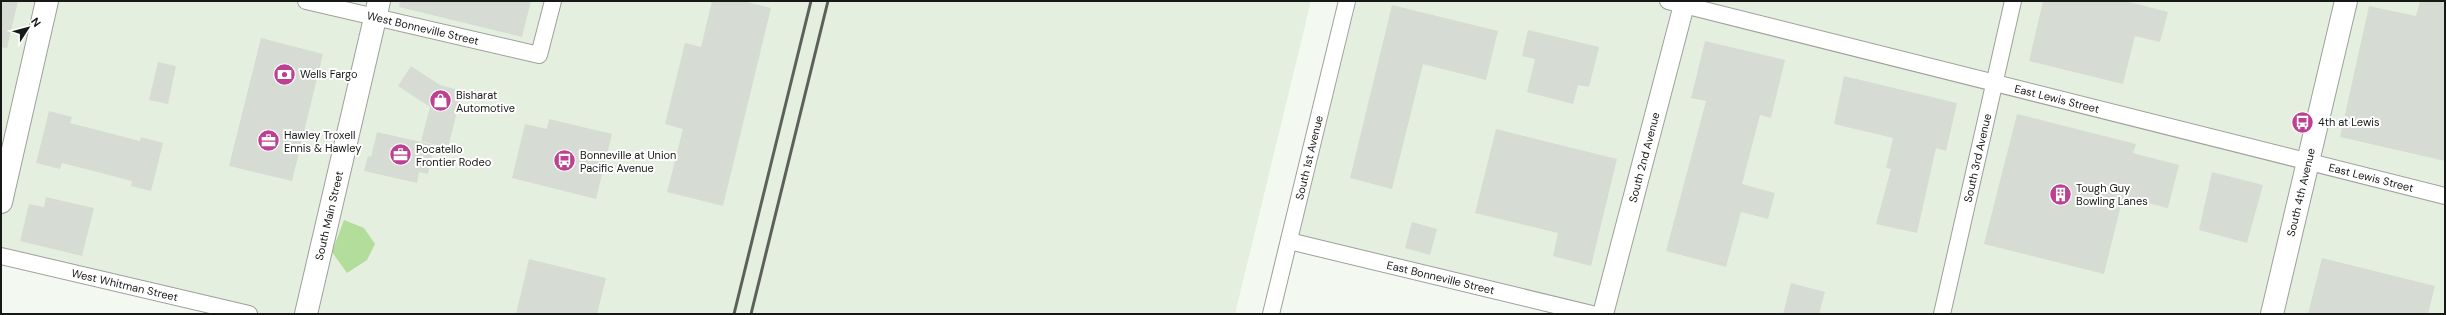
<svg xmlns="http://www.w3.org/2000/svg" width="2446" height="315" viewBox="0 0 2446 315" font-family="'DM Sans',sans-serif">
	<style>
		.built { fill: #e5efdf }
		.green { fill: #b3dd9a }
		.building { fill: #d6dcd3 }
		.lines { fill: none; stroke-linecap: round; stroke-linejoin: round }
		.minor-casing { stroke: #9ca199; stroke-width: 18 }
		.tertiary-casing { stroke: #9ca199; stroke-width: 22 }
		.secondary-casing { stroke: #9ca199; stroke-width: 24 }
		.primary-casing { stroke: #9ca199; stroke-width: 24 }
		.minor { stroke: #fff; stroke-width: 16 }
		.tertiary { stroke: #fff; stroke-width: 20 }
		.secondary { stroke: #fff; stroke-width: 22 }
		.primary { stroke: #fff; stroke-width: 22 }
		.rail { stroke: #5c5f5a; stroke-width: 3 }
		.labels { text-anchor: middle; stroke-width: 4; stroke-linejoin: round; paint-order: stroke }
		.street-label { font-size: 11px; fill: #171916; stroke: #fff }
		.poi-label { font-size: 11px; fill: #171916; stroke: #fff; text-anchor: start }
	</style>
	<rect width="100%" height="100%" fill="#f3f8f0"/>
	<g class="built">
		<path d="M1 1H1311L1235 314H245L1 256Z"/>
		<path d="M1347 1H2445V314H1592L1289 241Z"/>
	</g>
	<path class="green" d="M344 220 364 228 375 244 367 260 347 273 332 252Z"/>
	<g class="building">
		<path d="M1 1H18L7 48 1 47Z"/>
		<path d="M400 1H531L522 37 399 7Z"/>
		<path d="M712 1H743L771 8 723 206 667 192 683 129 665 124 685 43 701 47Z"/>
		<path d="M2043 1H2125L2168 12 2160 42 2135 36 2123 84 2029 61Z"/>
		<path d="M2420 1H2445V161L2340 137 2369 6 2416 16Z"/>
		<path d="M1392 5 1498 31 1486 80 1423 64 1392 189 1350 178Z"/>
		<path d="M1528 30 1599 47 1589 87 1578 85 1573 104 1527 92 1535 59 1522 56Z"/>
		<path d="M261 38 323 54 292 181 229 166Z"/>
		<path d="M1705 41 1785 60 1771 118 1760 115 1742 184 1775 193 1768 219 1741 212 1726 267 1666 251 1706 101 1691 98Z"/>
		<path d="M158 62 176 66 168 104 149 100Z"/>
		<path d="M411 66 440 85 462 91 448 148 421 141 430 107 398 86Z"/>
		<path d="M1844 76 1957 103 1946 151 1936 148 1917 233 1876 224 1891 169 1886 168 1893 138 1834 124Z"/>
		<path d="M49 111 72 117 70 123 140 141 141 137 163 143 151 191 131 186 132 181 62 163 60 169 36 163Z"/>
		<path d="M2017 114 2136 144 2133 153 2179 165 2168 208 2123 197 2104 274 1984 244Z"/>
		<path d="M549 119 612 134 596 199 512 178 525 124 547 129Z"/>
		<path d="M1496 129 1617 159 1591 266 1553 256 1558 233 1475 213Z"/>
		<path d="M377 132 434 145 428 174 419 172 417 183 364 171 368 156 371 157Z"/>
		<path d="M2212 172 2263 185 2247 243 2199 230Z"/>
		<path d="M46 197 94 208 82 256 20 241 29 204 44 207Z"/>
		<path d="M1412 222 1437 229 1430 255 1405 248Z"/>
		<path d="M2322 258 2435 286 2428 314H2308Z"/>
		<path d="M529 259 606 278 597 314H516Z"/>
		<path d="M1791 283 1825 292 1819 314H1783Z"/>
	</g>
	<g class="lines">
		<defs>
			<g id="minor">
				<path id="s1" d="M306 1 539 55 553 1"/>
				<path id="s2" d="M1668 1 2445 196"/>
				<path id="s3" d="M1289 241 1592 314"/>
				<path id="s4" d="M1 256 249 314"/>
				<path id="s5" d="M1271 314 1347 1"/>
				<path id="s6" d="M1942 314 2013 1"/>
			</g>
			<g id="tertiary">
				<path id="s7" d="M1603 314 1685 1"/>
			</g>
			<g id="secondary">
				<path d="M1 202 47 1"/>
				<path id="s8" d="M306 314 379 1"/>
			</g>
			<g id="primary">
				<path id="s9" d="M2272 314 2346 1"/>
			</g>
		</defs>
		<use href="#minor" class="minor-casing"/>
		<use href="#tertiary" class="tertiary-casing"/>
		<use href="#secondary" class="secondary-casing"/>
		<use href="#primary" class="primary-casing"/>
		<use href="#minor" class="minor"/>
		<use href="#tertiary" class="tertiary"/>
		<use href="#secondary" class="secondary"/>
		<use href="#primary" class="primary"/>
		<g class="rail">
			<path d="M734 314 811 1"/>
			<path d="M751 314 828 1"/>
		</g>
	</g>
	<defs>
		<symbol id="bank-disc" viewBox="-11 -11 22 22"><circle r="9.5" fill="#bd4192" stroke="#fff"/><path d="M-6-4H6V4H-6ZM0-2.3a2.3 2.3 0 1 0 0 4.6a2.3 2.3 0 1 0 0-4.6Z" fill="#fff"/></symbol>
		<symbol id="shop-disc" viewBox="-11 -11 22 22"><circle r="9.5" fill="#bd4192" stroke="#fff"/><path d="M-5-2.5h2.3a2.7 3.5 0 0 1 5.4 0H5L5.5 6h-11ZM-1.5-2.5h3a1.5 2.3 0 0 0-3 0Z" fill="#fff"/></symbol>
		<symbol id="bus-disc" viewBox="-11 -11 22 22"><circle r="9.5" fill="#bd4192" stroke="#fff"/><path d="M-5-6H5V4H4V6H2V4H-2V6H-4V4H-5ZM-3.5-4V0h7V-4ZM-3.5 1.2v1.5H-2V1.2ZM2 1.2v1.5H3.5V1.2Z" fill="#fff"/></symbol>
		<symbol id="office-disc" viewBox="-11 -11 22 22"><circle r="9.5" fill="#bd4192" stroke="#fff"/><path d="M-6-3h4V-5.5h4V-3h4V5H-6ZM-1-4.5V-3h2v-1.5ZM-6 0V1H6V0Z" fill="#fff"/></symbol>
		<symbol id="building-disc" viewBox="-11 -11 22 22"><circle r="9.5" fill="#bd4192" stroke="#fff"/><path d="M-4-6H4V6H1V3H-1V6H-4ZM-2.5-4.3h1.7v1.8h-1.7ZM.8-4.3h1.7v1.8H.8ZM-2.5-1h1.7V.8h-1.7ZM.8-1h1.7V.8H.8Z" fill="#fff"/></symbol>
	</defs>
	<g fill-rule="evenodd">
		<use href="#bank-disc" x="272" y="62" width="25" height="25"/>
		<use href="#shop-disc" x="428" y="88" width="25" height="25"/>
		<use href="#bus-disc" x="2290" y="110" width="25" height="25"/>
		<use href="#office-disc" x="256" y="128" width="25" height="25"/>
		<use href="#office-disc" x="388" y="142" width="25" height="25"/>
		<use href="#bus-disc" x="552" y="148" width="25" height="25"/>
		<use href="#building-disc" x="2048" y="182" width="25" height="25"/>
	</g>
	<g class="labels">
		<g class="street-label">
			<text dy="4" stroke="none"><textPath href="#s1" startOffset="120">West Bonneville Street</textPath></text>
			<text dy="4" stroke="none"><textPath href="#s2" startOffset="401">East Lewis Street</textPath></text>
			<text dy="4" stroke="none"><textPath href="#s5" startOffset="161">South 1st Avenue</textPath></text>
			<text dy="4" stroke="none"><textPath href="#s7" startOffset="162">South 2nd Avenue</textPath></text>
			<text dy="4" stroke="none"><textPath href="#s6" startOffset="160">South 3rd Avenue</textPath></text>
			<text dy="4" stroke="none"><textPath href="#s2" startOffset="725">East Lewis Street</textPath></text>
			<text dy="4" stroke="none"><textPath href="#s9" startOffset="125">South 4th Avenue</textPath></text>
			<text dy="4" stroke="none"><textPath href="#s8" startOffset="101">South Main Street</textPath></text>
			<text dy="4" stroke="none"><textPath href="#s3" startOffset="156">East Bonneville Street</textPath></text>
			<text dy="4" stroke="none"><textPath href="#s4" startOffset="127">West Whitman Street</textPath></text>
		</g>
		<g class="poi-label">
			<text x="300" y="78">Wells Fargo</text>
			<text x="456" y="99">Bisharat<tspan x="456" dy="13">Automotive</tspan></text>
			<text x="2318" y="126">4th at Lewis</text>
			<text x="284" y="139">Hawley Troxell<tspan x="284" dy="13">Ennis &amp; Hawley</tspan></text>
			<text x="416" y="153">Pocatello<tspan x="416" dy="13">Frontier Rodeo</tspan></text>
			<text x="580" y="159">Bonneville at Union<tspan x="580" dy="13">Pacific Avenue</tspan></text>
			<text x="2076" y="192">Tough Guy<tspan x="2076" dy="13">Bowling Lanes</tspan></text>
		</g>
	</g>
	<rect width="2446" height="315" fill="none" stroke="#171916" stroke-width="4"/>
	<g transform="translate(28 28) rotate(54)" stroke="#ffffff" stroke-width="3" paint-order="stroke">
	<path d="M0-3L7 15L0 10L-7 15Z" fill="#171916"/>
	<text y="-6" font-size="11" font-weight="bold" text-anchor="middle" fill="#171916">N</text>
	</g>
</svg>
